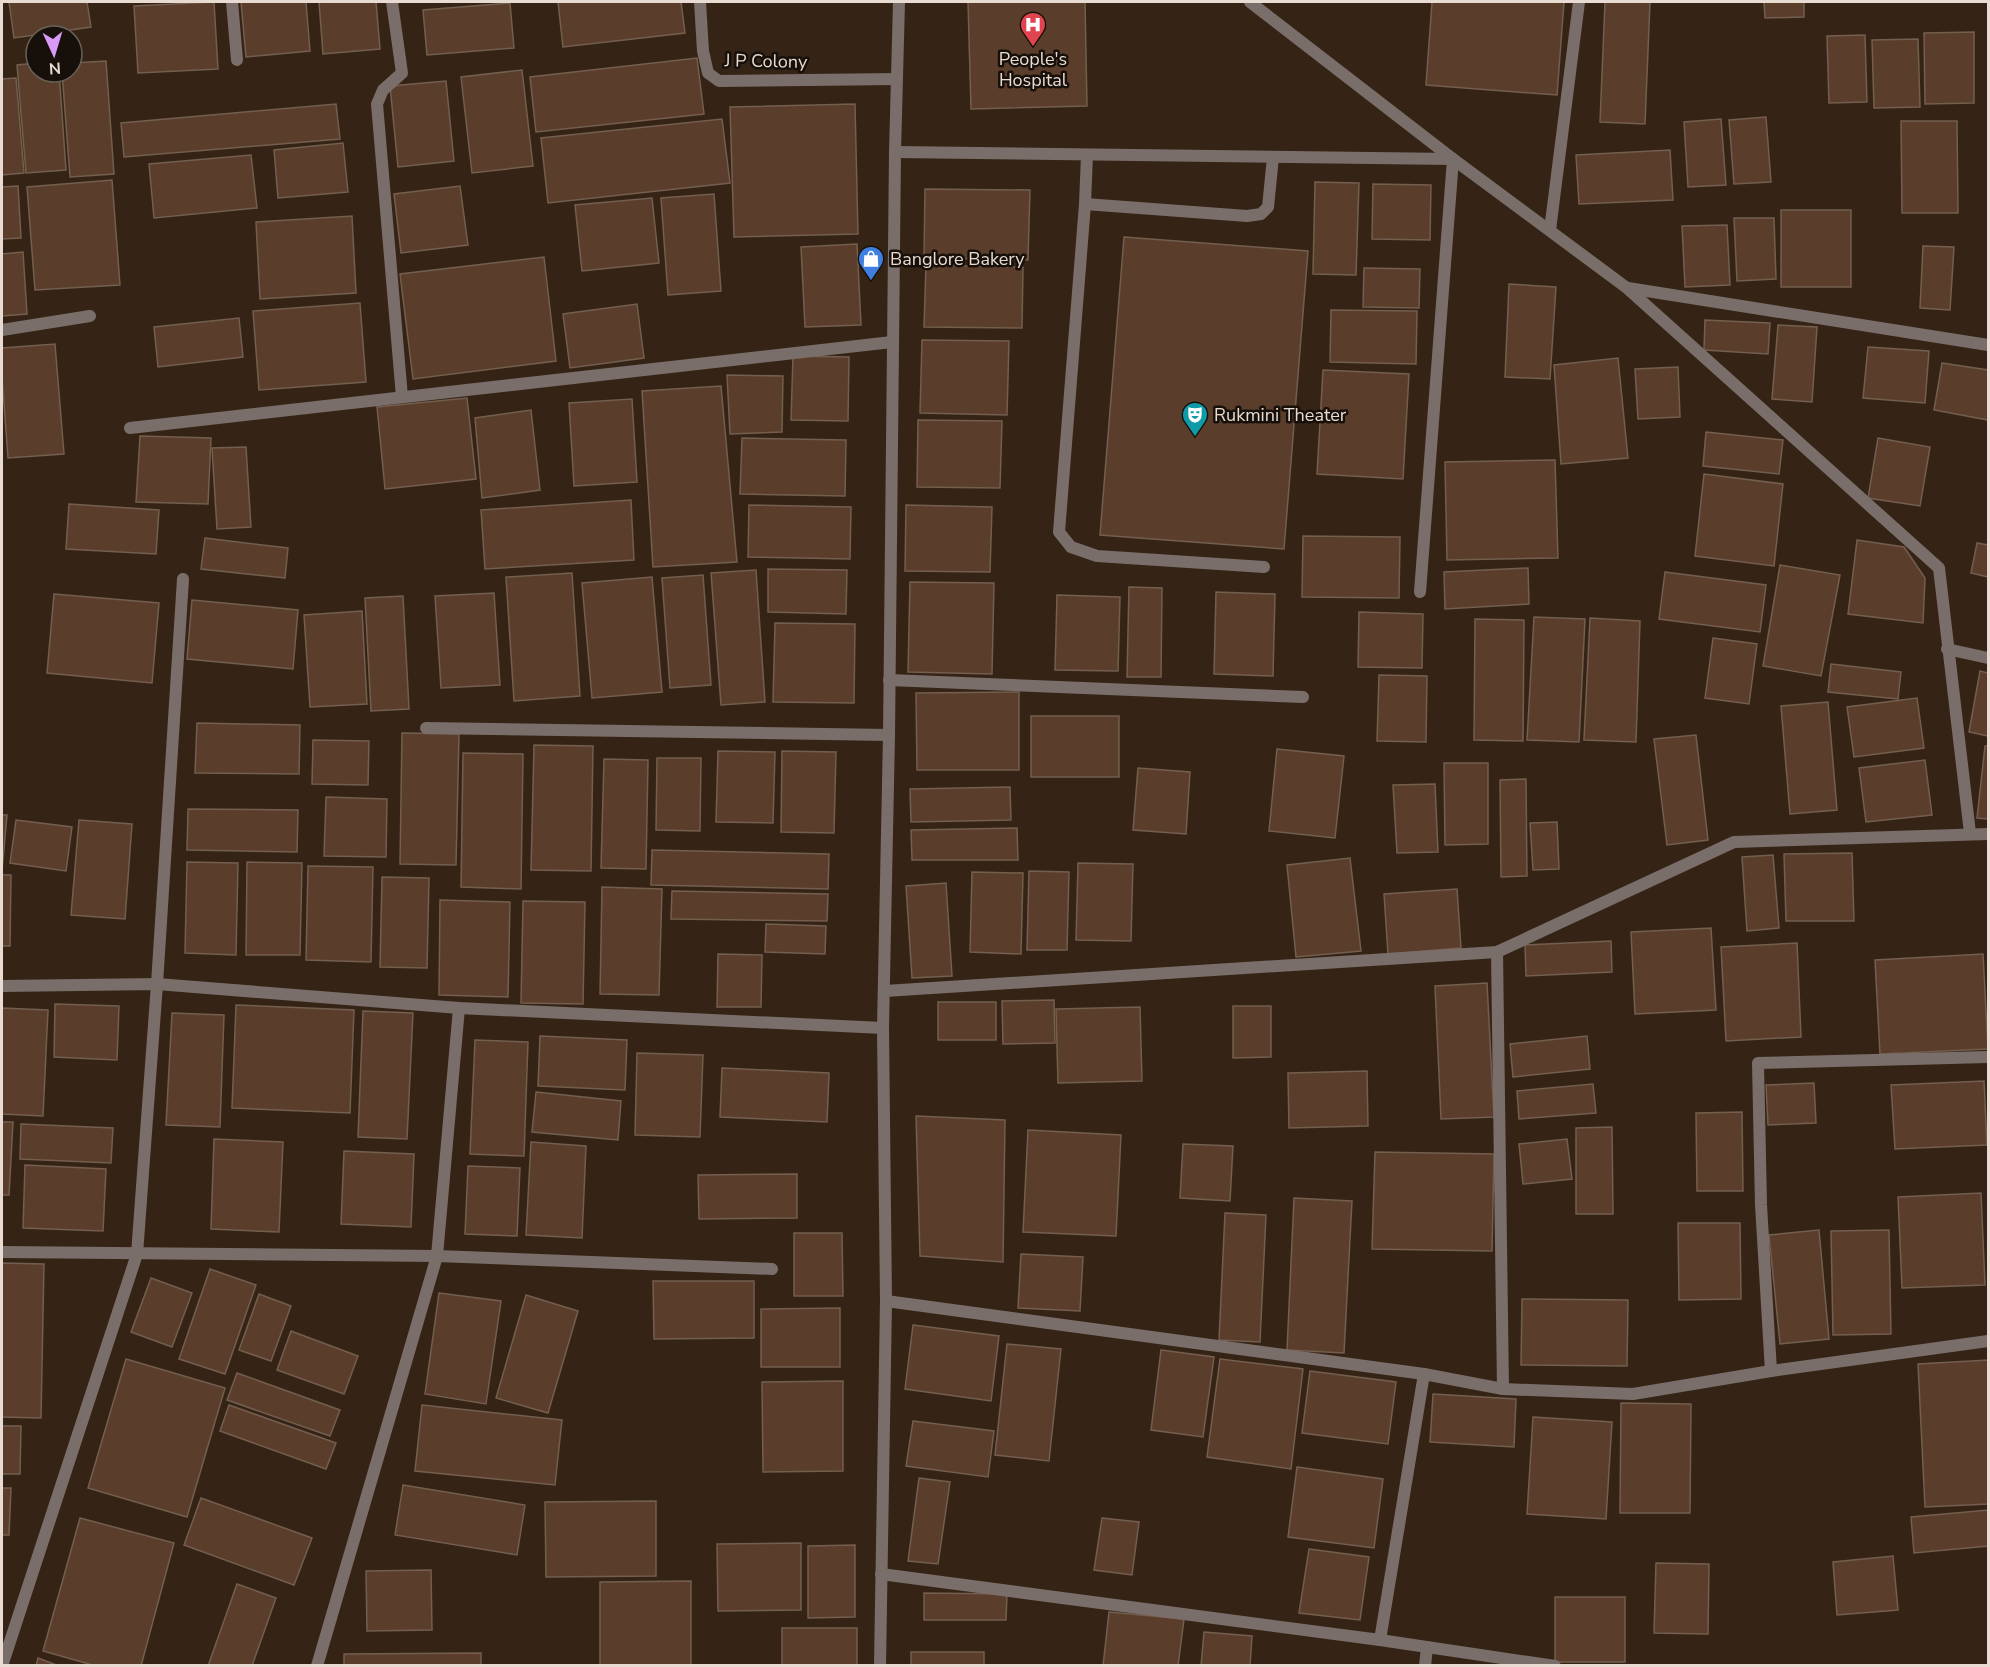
<svg xmlns="http://www.w3.org/2000/svg" width="1990" height="1667" viewBox="0 0 1990 1667" font-family="'Nunito Sans',sans-serif">
	<style>
		.building { fill: #5a3e2b; stroke: #735e4f; stroke-width: 1.5 }
		.lines { fill: none; stroke-linecap: round; stroke-linejoin: round }
		.lane { stroke: #7a6e6b; stroke-width: 12 }
		.street { stroke: #7a6e6b; stroke-width: 12 }
		.labels { text-anchor: middle; stroke-width: 5; stroke-linejoin: round; paint-order: stroke }
		.poi-label { font-size: 18px; fill: #e7dbd2; stroke: #170f09; text-anchor: start }
		.street-label { font-size: 18px; fill: #e7dbd2; stroke: #170f09 }
	</style>
	<rect width="100%" height="100%" fill="#352415"/>
	<g class="building">
		<path d="M9 2H87L91 27 14 38Z"/>
		<path d="M214 2 218 69 138 73 134 6Z"/>
		<path d="M241 2H306L310 51 246 57Z"/>
		<path d="M319 2H376L380 49 323 54Z"/>
		<path d="M558 2H681L685 33 563 47Z"/>
		<path d="M968 2H1085L1087 106 971 109Z"/>
		<path d="M1432 2H1564L1557 95 1426 85Z"/>
		<path d="M1605 2H1650L1645 124 1600 122Z"/>
		<path d="M1764 2H1804V17L1765 18Z"/>
		<path d="M510 3 514 48 427 55 423 10Z"/>
		<path d="M1974 32V103L1925 104 1924 33Z"/>
		<path d="M1865 35 1867 102 1829 103 1827 36Z"/>
		<path d="M1918 39 1920 107 1874 108 1872 40Z"/>
		<path d="M697 58 704 114 536 132 530 77Z"/>
		<path d="M106 61 114 174 70 177 62 72H72V63Z"/>
		<path d="M36 63V72H59L66 170 26 173 17 65Z"/>
		<path d="M522 70 533 166 472 173 461 77Z"/>
		<path d="M16 78 24 173 2 175V79Z"/>
		<path d="M446 81 454 161 398 167 390 86Z"/>
		<path d="M336 104 340 139 124 157 121 123Z"/>
		<path d="M855 104 858 234 734 237 730 107Z"/>
		<path d="M1766 117 1771 182 1734 184 1729 120Z"/>
		<path d="M722 119 730 183 548 203 541 138Z"/>
		<path d="M1721 119 1726 185 1688 187 1684 122Z"/>
		<path d="M1901 121H1957L1958 213H1902Z"/>
		<path d="M343 143 348 192 278 198 274 150Z"/>
		<path d="M1670 150 1673 200 1579 204 1576 155Z"/>
		<path d="M251 155 257 208 154 218 149 164Z"/>
		<path d="M112 180 120 285 35 290 27 187Z"/>
		<path d="M1315 182 1359 183 1356 275 1313 274Z"/>
		<path d="M1373 184 1431 185 1430 240 1372 239Z"/>
		<path d="M18 186 21 238 2 239V187Z"/>
		<path d="M460 186 468 245 401 253 394 194Z"/>
		<path d="M925 189 1030 190 1028 260 924 258Z"/>
		<path d="M714 194 721 291 668 295 661 198Z"/>
		<path d="M652 198 659 263 582 271 575 205Z"/>
		<rect x="1781" y="210" width="70" height="77"/>
		<path d="M352 216 356 293 260 299 256 222Z"/>
		<path d="M1734 218H1774L1776 279 1737 281Z"/>
		<path d="M1727 225 1730 285 1685 287 1682 226Z"/>
		<path d="M1124 237 1308 251 1284 549 1100 535Z"/>
		<path d="M857 244 861 325 805 327 801 247Z"/>
		<path d="M1923 246 1954 247 1950 310 1920 308Z"/>
		<path d="M23 252 27 314 2 316V254Z"/>
		<path d="M544 257 556 361 413 379 400 274Z"/>
		<path d="M926 265 1023 267 1022 328 924 327Z"/>
		<path d="M1364 268 1420 269 1419 308 1363 307Z"/>
		<path d="M1509 284 1556 287 1550 379 1505 377Z"/>
		<path d="M360 303 366 382 259 390 253 311Z"/>
		<path d="M637 304 644 358 570 368 563 314Z"/>
		<path d="M1331 310 1417 311 1416 364 1330 362Z"/>
		<path d="M239 318 243 357 158 367 154 327Z"/>
		<path d="M1705 320 1770 323 1768 354 1704 350Z"/>
		<path d="M1778 325 1817 327 1812 402 1772 399Z"/>
		<path d="M922 340 1009 341 1007 415 920 413Z"/>
		<path d="M55 344 64 454 8 458 2 376V348Z"/>
		<path d="M1868 347 1929 351 1925 403 1863 398Z"/>
		<path d="M793 356 849 357 848 421 791 420Z"/>
		<path d="M1618 358 1628 458 1561 464 1554 365Z"/>
		<path d="M1942 363 1988 370V420L1934 410Z"/>
		<path d="M1678 367 1680 417 1638 419 1635 369Z"/>
		<path d="M1323 370 1409 374 1403 479 1317 474Z"/>
		<path d="M727 375 783 376 782 432 730 434Z"/>
		<path d="M721 386 737 562 653 567 642 391Z"/>
		<path d="M467 398 476 479 385 489 377 407Z"/>
		<path d="M632 399 637 482 574 486 569 403Z"/>
		<path d="M531 410 540 490 482 498 475 418Z"/>
		<path d="M918 420 1002 421 1000 488 917 487Z"/>
		<path d="M1706 432 1783 440 1779 474 1703 466Z"/>
		<path d="M140 436 211 438 208 504 136 502Z"/>
		<path d="M742 438 846 440 845 496 740 494Z"/>
		<path d="M1878 438 1930 447 1920 506 1868 498Z"/>
		<path d="M246 447 251 527 217 529 212 448Z"/>
		<path d="M1555 460 1558 558 1447 560 1445 462Z"/>
		<path d="M1704 474 1783 484 1774 566 1695 556Z"/>
		<path d="M631 500 634 560 485 569 481 510Z"/>
		<path d="M69 504 159 510 156 554 66 549Z"/>
		<path d="M749 505 851 507 850 559 748 557Z"/>
		<path d="M906 505 992 507 990 572 905 571Z"/>
		<path d="M1303 536 1400 537 1399 598 1302 597Z"/>
		<path d="M205 538 288 548 285 578 201 569Z"/>
		<path d="M1857 540 1904 547 1925 578 1923 623 1848 614Z"/>
		<path d="M1977 543 1988 545V577L1971 573Z"/>
		<path d="M1780 565 1840 575 1821 676 1763 666Z"/>
		<path d="M1528 568 1529 604 1445 609 1444 572Z"/>
		<path d="M768 569 847 570 846 614 768 612Z"/>
		<path d="M756 570 765 702 721 705 711 573Z"/>
		<path d="M1665 572 1766 585 1760 632 1659 619Z"/>
		<path d="M572 573 580 696 514 701 506 577Z"/>
		<path d="M703 575 711 685 670 688 662 578Z"/>
		<path d="M652 577 662 692 592 698 582 583Z"/>
		<path d="M910 582 994 583 992 674 908 672Z"/>
		<path d="M1129 587 1162 588 1161 677H1127Z"/>
		<path d="M1216 592 1275 594 1273 676 1214 674Z"/>
		<path d="M494 593 500 685 441 688 435 596Z"/>
		<path d="M54 594 159 603 152 683 47 673Z"/>
		<path d="M1057 595 1120 597 1118 671 1055 670Z"/>
		<path d="M403 596 409 709 371 711 365 598Z"/>
		<path d="M192 600 298 610 293 669 187 659Z"/>
		<path d="M362 611 367 704 310 707 304 615Z"/>
		<path d="M1359 612 1423 614 1422 668 1358 667Z"/>
		<path d="M1534 617 1585 619 1579 742 1527 740Z"/>
		<path d="M1590 618 1640 621 1636 742 1584 740Z"/>
		<path d="M1475 619 1524 620 1523 741 1474 740Z"/>
		<path d="M775 623 855 624 854 703 773 702Z"/>
		<path d="M1713 638 1757 644 1749 704 1705 698Z"/>
		<path d="M1831 664 1901 672 1898 699 1828 692Z"/>
		<path d="M1980 671 1988 673V736L1969 732Z"/>
		<path d="M1379 675 1427 676 1426 742 1377 741Z"/>
		<path d="M1019 692V770H917L916 693Z"/>
		<path d="M1917 698 1924 748 1854 757 1847 707Z"/>
		<path d="M1828 702 1837 810 1790 814 1781 706Z"/>
		<rect x="1031" y="716" width="88" height="61"/>
		<path d="M197 723 300 725 299 774 195 773Z"/>
		<path d="M402 733 459 734 456 865 400 864Z"/>
		<path d="M1696 735 1708 840 1667 845 1654 739Z"/>
		<path d="M313 740 369 741 368 785 312 784Z"/>
		<path d="M534 745 593 746 591 871 531 870Z"/>
		<path d="M1985 746H1988V819L1977 818Z"/>
		<path d="M1277 749 1344 756 1335 838 1269 831Z"/>
		<path d="M718 751 775 752 773 823 716 822Z"/>
		<path d="M782 751 836 752 834 833 781 832Z"/>
		<path d="M463 753 523 754 521 889 461 887Z"/>
		<path d="M657 758H701L700 831 656 830Z"/>
		<path d="M604 759 648 760 646 869 601 868Z"/>
		<path d="M1925 760 1932 815 1866 822 1859 768Z"/>
		<path d="M1444 763H1488V844L1445 845Z"/>
		<path d="M1138 768 1190 772 1186 834 1133 830Z"/>
		<path d="M1526 779 1527 876 1501 877 1500 780Z"/>
		<path d="M1435 784 1438 852 1397 853 1393 785Z"/>
		<path d="M1010 787 1011 820 911 822 910 789Z"/>
		<path d="M326 797 387 799 386 857 324 856Z"/>
		<path d="M188 809 298 810 297 852 187 850Z"/>
		<path d="M2 815H7L2 871Z"/>
		<path d="M16 820 72 827 66 871 10 863Z"/>
		<path d="M79 820 132 824 125 919 71 915Z"/>
		<path d="M1557 822 1559 869 1533 870 1530 823Z"/>
		<path d="M1017 828 1018 860H912L911 830Z"/>
		<path d="M652 850 829 854 828 889 651 885Z"/>
		<path d="M1852 853 1854 921H1786L1784 854Z"/>
		<path d="M1773 855 1779 928 1747 931 1742 857Z"/>
		<path d="M1350 858 1361 951 1296 957 1287 865Z"/>
		<path d="M187 862 238 863 236 955 185 953Z"/>
		<path d="M247 862 302 863 300 955H246Z"/>
		<path d="M1078 863 1133 864 1131 941 1076 940Z"/>
		<path d="M308 866 373 867 371 962 306 960Z"/>
		<path d="M1029 871 1069 872 1067 950H1027Z"/>
		<path d="M972 872 1023 873 1021 954 970 952Z"/>
		<path d="M2 875H11L10 946H2Z"/>
		<path d="M382 877 429 878 427 968 380 967Z"/>
		<path d="M946 883 952 976 912 978 906 886Z"/>
		<path d="M602 887 662 889 659 995 600 994Z"/>
		<path d="M1457 889 1461 948 1388 954 1384 894Z"/>
		<path d="M672 891 828 894 827 921 671 919Z"/>
		<path d="M440 900 510 902 508 997 439 995Z"/>
		<path d="M523 901 585 902 583 1004 521 1003Z"/>
		<path d="M766 924 826 926 825 954 765 952Z"/>
		<path d="M1711 928 1716 1010 1635 1014 1631 932Z"/>
		<path d="M1611 941 1612 972 1526 976 1525 945Z"/>
		<path d="M1797 943 1801 1037 1726 1041 1721 947Z"/>
		<path d="M718 954 762 955 761 1007H717Z"/>
		<path d="M1983 954 1988 1049 1880 1054 1875 960Z"/>
		<path d="M1487 983 1494 1117 1441 1119 1435 986Z"/>
		<path d="M1054 1000 1055 1043 1003 1044 1002 1001Z"/>
		<rect x="938" y="1002" width="58" height="38"/>
		<path d="M55 1004 119 1006 117 1060 54 1057Z"/>
		<path d="M236 1005 354 1010 350 1113 232 1108Z"/>
		<path d="M1233 1006H1271V1057L1233 1058Z"/>
		<path d="M1140 1007 1142 1081 1058 1083 1056 1009Z"/>
		<path d="M2 1008 48 1010 43 1116 2 1114Z"/>
		<path d="M363 1011 413 1013 407 1139 358 1137Z"/>
		<path d="M172 1013 224 1015 220 1127 166 1125Z"/>
		<path d="M540 1036 627 1040 625 1090 538 1086Z"/>
		<path d="M1587 1036 1590 1069 1513 1077 1510 1044Z"/>
		<path d="M475 1040 528 1042 524 1156 470 1154Z"/>
		<path d="M637 1053 703 1055 700 1137 635 1135Z"/>
		<path d="M722 1068 829 1073 827 1122 720 1117Z"/>
		<path d="M1367 1071 1368 1126 1289 1128 1288 1073Z"/>
		<path d="M1984 1081 1987 1145 1895 1149 1891 1085Z"/>
		<path d="M1814 1083 1816 1123 1768 1125 1766 1085Z"/>
		<path d="M1593 1084 1596 1113 1519 1119 1517 1091Z"/>
		<path d="M536 1092 621 1101 618 1140 532 1132Z"/>
		<path d="M1742 1112 1743 1191H1697L1696 1113Z"/>
		<path d="M916 1116 1005 1120 1003 1262 920 1256Z"/>
		<path d="M2 1122H13L9 1195H2Z"/>
		<path d="M21 1124 113 1128 111 1163 20 1159Z"/>
		<path d="M1612 1127 1613 1214H1576V1128Z"/>
		<path d="M1028 1130 1121 1135 1116 1236 1023 1232Z"/>
		<path d="M214 1139 283 1142 279 1232 211 1229Z"/>
		<path d="M1567 1139 1572 1179 1523 1184 1519 1144Z"/>
		<path d="M531 1142 586 1146 582 1238 526 1235Z"/>
		<path d="M1183 1144 1233 1146 1230 1201 1180 1198Z"/>
		<path d="M344 1151 414 1154 411 1227 341 1224Z"/>
		<path d="M1375 1152 1494 1154 1492 1251 1372 1249Z"/>
		<path d="M25 1165 106 1169 103 1231 23 1228Z"/>
		<path d="M468 1166 520 1168 517 1236 465 1234Z"/>
		<path d="M797 1174V1218L699 1219 698 1175Z"/>
		<path d="M1981 1193 1985 1285 1902 1288 1898 1197Z"/>
		<path d="M1294 1198 1352 1201 1344 1353 1287 1350Z"/>
		<path d="M1225 1213 1266 1215 1260 1342 1219 1340Z"/>
		<path d="M1678 1223H1740L1741 1299 1679 1300Z"/>
		<path d="M1819 1230 1829 1339 1780 1344 1769 1235Z"/>
		<path d="M1889 1230 1891 1334 1833 1335 1831 1231Z"/>
		<path d="M794 1233H842L843 1296H794Z"/>
		<path d="M1021 1254 1083 1257 1080 1311 1018 1308Z"/>
		<path d="M2 1263 44 1264 41 1418 2 1417Z"/>
		<path d="M210 1269 256 1285 225 1374 179 1359Z"/>
		<path d="M151 1278 192 1293 172 1347 131 1332Z"/>
		<path d="M653 1281H754V1338L654 1339Z"/>
		<path d="M439 1293 501 1301 486 1404 425 1394Z"/>
		<path d="M259 1294 291 1306 271 1361 239 1350Z"/>
		<path d="M526 1295 578 1311 548 1413 496 1398Z"/>
		<path d="M1522 1299 1628 1300 1627 1366 1521 1365Z"/>
		<path d="M840 1308V1367H761V1309Z"/>
		<path d="M913 1325 999 1336 991 1401 905 1389Z"/>
		<path d="M291 1331 358 1356 344 1394 277 1370Z"/>
		<path d="M1007 1344 1061 1349 1049 1461 995 1455Z"/>
		<path d="M1161 1350 1214 1357 1203 1437 1151 1430Z"/>
		<path d="M126 1359 225 1388 187 1517 88 1488Z"/>
		<path d="M1220 1359 1303 1369 1291 1469 1207 1457Z"/>
		<path d="M1988 1360V1504L1925 1507 1918 1364Z"/>
		<path d="M1310 1371 1396 1382 1388 1444 1302 1433Z"/>
		<path d="M237 1373 340 1410 330 1436 227 1400Z"/>
		<path d="M843 1381V1471L763 1472 762 1382Z"/>
		<path d="M1433 1394 1516 1399 1514 1447 1430 1442Z"/>
		<path d="M1621 1403 1691 1404 1690 1513H1620Z"/>
		<path d="M229 1405 336 1443 326 1469 220 1431Z"/>
		<path d="M422 1405 562 1420 555 1485 415 1471Z"/>
		<path d="M1533 1417 1612 1422 1606 1519 1527 1514Z"/>
		<path d="M913 1421 994 1431 988 1477 906 1466Z"/>
		<path d="M2 1426H21L20 1474H2Z"/>
		<path d="M1297 1467 1383 1479 1374 1548 1288 1537Z"/>
		<path d="M919 1478 950 1482 938 1564 908 1561Z"/>
		<path d="M403 1485 525 1505 517 1555 395 1535Z"/>
		<path d="M2 1488H11L9 1535H2Z"/>
		<path d="M201 1498 312 1538 294 1585 184 1545Z"/>
		<path d="M656 1501V1576L546 1577 545 1502Z"/>
		<path d="M1988 1510V1546L1914 1553 1911 1517Z"/>
		<path d="M80 1518 174 1543 141 1666H96L43 1651Z"/>
		<path d="M1102 1518 1139 1522 1132 1575 1094 1570Z"/>
		<path d="M801 1543V1610L718 1611 717 1544Z"/>
		<path d="M855 1545V1617L808 1618V1546Z"/>
		<path d="M1309 1549 1369 1557 1360 1620 1299 1613Z"/>
		<path d="M1893 1556 1898 1610 1837 1615 1833 1562Z"/>
		<path d="M1656 1563 1709 1564 1708 1634 1654 1633Z"/>
		<path d="M431 1570 432 1630 367 1631 366 1571Z"/>
		<path d="M691 1581V1666H600V1582Z"/>
		<path d="M237 1584 276 1598 252 1666H208Z"/>
		<path d="M924 1593 1007 1594 1006 1620H924Z"/>
		<rect x="1555" y="1597" width="70" height="65"/>
		<path d="M1109 1612 1184 1619 1178 1666H1103Z"/>
		<rect x="782" y="1628" width="75" height="38"/>
		<path d="M1204 1632 1252 1636 1250 1666H1201Z"/>
		<rect x="911" y="1652" width="73" height="14"/>
		<path d="M481 1653V1666H344V1654Z"/>
		<path d="M38 1658 59 1666H36Z"/>
	</g>
	<g class="lines">
		<g class="lane">
			<path d="M1085 204 1087 155"/>
			<path d="M1264 567 1097 556 1071 547 1059 532 1085 204 1247 216 1261 214 1268 207 1273 157"/>
		</g>
		<g class="street">
			<path d="M232 2 237 60"/>
			<path d="M392 2 402 73 383 90 377 104 402 397"/>
			<path d="M700 2 703 51 708 73 719 81 897 79"/>
			<path d="M1250 2 1453 159 1627 288 1939 568 1970 833"/>
			<path d="M895 152 1453 159 1420 592"/>
			<path d="M1550 230 1579 2"/>
			<path d="M1628 288 1988 345"/>
			<path d="M2 330 90 316"/>
			<path d="M130 428 892 342"/>
			<path d="M1947 649 1988 658"/>
			<path d="M889 680 1303 697"/>
			<path d="M426 728 889 735"/>
			<path d="M1497 952 1503 1389"/>
			<path d="M2 986 157 984 459 1008 883 1028"/>
			<path d="M885 991 1497 952 1734 842 1988 834"/>
			<path d="M2 1252 437 1256 772 1269"/>
			<path d="M886 1301 1424 1374 1503 1389 1633 1394 1771 1371 1988 1341"/>
			<path d="M1771 1371 1761 1205 1758 1063 1988 1057"/>
			<path d="M881 1574 1380 1640 1555 1666"/>
			<path d="M1380 1640 1424 1374"/>
			<path d="M2 1666 137 1254 157 984 183 579"/>
			<path d="M317 1666 437 1256 459 1008"/>
			<path d="M880 1666 886 1301 883 1028 889 735 895 152 899 2"/>
			<path d="M1425 1666 1427 1647"/>
		</g>
	</g>
	<defs>
		<symbol id="hospital-pin" viewBox="-11 -11 22 30"><path d="M0 17L-7.5 6A9.5 9.5 0 1 1 7.5 6Z" fill="#e0444e" stroke="#170f09"/><path d="M-5-5h3v3.5h4V-5h3V5h-3V1.5h-4V5h-3Z" fill="#fff"/></symbol>
		<symbol id="shop-pin" viewBox="-11 -11 22 30"><path d="M0 17L-7.5 6A9.5 9.5 0 1 1 7.5 6Z" fill="#3f7fe0" stroke="#170f09"/><path d="M-5-2.5h2.3a2.7 3.5 0 0 1 5.4 0H5L5.5 6h-11ZM-1.5-2.5h3a1.5 2.3 0 0 0-3 0Z" fill="#fff"/></symbol>
		<symbol id="theatre-pin" viewBox="-11 -11 22 30"><path d="M0 17L-7.5 6A9.5 9.5 0 1 1 7.5 6Z" fill="#0f9aa8" stroke="#170f09"/><path d="M-5-5.5Q0-4 5-5.5V0Q5 5 0 6Q-5 5-5 0ZM-3.3-2.5H-1v1.5H-3.3ZM1-2.5H3.3v1.5H1ZM-2.8 1Q0 5.5 2.8 1Z" fill="#fff"/></symbol>
	</defs>
	<g fill-rule="evenodd">
		<use href="#hospital-pin" x="1018" y="10" width="30" height="40"/>
		<use href="#shop-pin" x="856" y="244" width="30" height="40"/>
		<use href="#theatre-pin" x="1180" y="400" width="30" height="40"/>
	</g>
	<g class="labels">
		<g class="poi-label">
			<text x="1033" y="65" text-anchor="middle">People's<tspan x="1033" dy="21">Hospital</tspan></text>
			<text x="890" y="265">Banglore Bakery</text>
			<text x="1214" y="421">Rukmini Theater</text>
		</g>
		<g class="street-label">
			<text transform="translate(766 61) rotate(1)" y="6">J P Colony</text>
		</g>
	</g>
	<rect width="1990" height="1667" fill="none" stroke="#e7dbd2" stroke-width="6"/>
	<g transform="translate(54 54) rotate(176)"><circle r="28" fill="#170f09" stroke="#6a6159" stroke-width="1.5"/>
	<path d="M0-4.5L10 22L0 15L-10 22Z" fill="#d99af7"/>
	<text y="-9" font-size="16" font-weight="bold" text-anchor="middle" fill="#e7dbd2">N</text>
	</g>
</svg>
